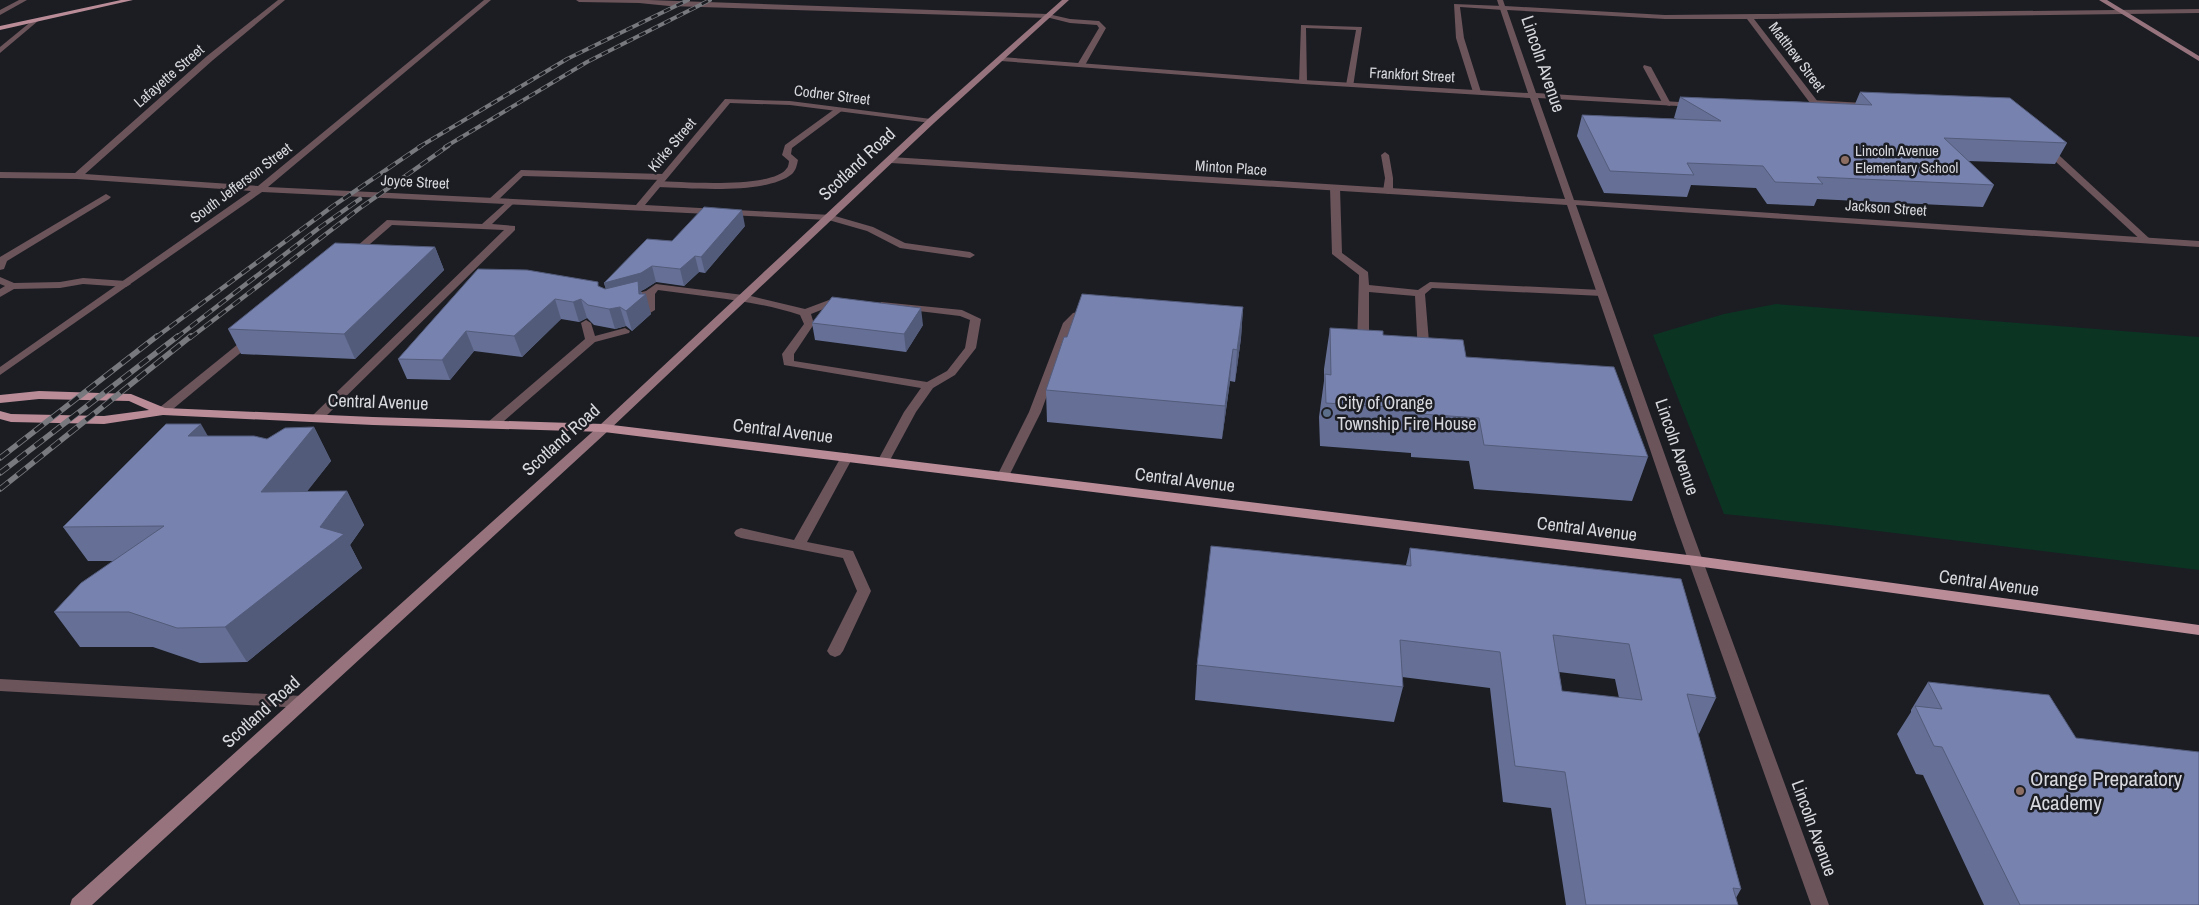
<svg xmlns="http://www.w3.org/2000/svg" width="2199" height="905" viewBox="0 0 2199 905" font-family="'Archivo Narrow',sans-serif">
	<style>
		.green { fill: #0c3423 }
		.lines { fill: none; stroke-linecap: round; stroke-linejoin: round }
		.lane { fill: #6b545a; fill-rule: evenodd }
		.street { fill: #6b545a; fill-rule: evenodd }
		.secondary { fill: #97747d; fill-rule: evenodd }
		.primary { fill: #b98c98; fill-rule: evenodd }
		.rail-far2-casing { stroke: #77797e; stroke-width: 4 }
		.rail-far1-casing { stroke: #77797e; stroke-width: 4.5 }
		.rail-casing { stroke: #77797e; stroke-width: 5.5 }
		.rail-far2 { stroke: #1b1d23; stroke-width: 2.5; stroke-dasharray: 7; stroke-linecap: butt }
		.rail-far1 { stroke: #1b1d23; stroke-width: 3; stroke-dasharray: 9; stroke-linecap: butt }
		.rail { stroke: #1b1d23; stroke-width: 4; stroke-dasharray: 11; stroke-linecap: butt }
		.wall { fill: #667096; fill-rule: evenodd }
		.shaded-wall { fill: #535b7a }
		.building { fill: #7782ae; stroke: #535b7a; fill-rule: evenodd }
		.education-dot { fill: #8d6e63; stroke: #1b1d23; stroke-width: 2 }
		.service-dot { fill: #5c6f8a; stroke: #1b1d23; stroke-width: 2 }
		.labels { text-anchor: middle; stroke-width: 5; stroke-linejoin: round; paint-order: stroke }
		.far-street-label { font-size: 15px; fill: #d8d9de; stroke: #1b1d23 }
		.far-poi-label { font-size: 15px; fill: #d8d9de; stroke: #1b1d23; text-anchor: start }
		.street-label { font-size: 18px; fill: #d8d9de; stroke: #1b1d23 }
		.poi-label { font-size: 18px; fill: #d8d9de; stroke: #1b1d23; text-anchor: start }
		.near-poi-label { font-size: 21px; fill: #d8d9de; stroke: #1b1d23; text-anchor: start }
	</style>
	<rect width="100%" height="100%" fill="#1b1d23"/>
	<path class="green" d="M1776 304 2199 337V570L1829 525 1724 514 1653 335 1724 314Z"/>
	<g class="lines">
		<g class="lane">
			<path d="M1454 4 1503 6 1506 8 1503 10 1460 7 1464 38 1481 92 1480 94 1473 92 1456 38Z"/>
			<path d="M1048 14 1070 19 1099 21 1106 28 1084 67 1077 65 1099 28 1097 25 1070 23 1046 17V15Z"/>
			<path d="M1301 25 1362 27 1353 87 1346 85 1356 30 1306 28 1307 82 1303 84 1299 82Z"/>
			<path d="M1644 65 1651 67 1671 104 1670 106 1663 104 1643 67Z"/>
			<path d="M1811 100 1864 103 1868 105 1864 107 1814 104H1811Z"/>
			<path d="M836 108 843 110 792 148 791 154 798 160C797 165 796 170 792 174 766 195 691 188 658 187L654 184 658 181C682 182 774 189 787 168 788 168 789 162 789 161L782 155 785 145Z"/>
			<path d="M2043 146H2049L2150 239V243H2144L2043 150Z"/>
			<path d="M1385 152 1389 155 1393 178V191L1388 194 1383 191 1385 178 1381 155Z"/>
			<path d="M521 170 663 174 667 177 663 180 523 176 495 203H489V199Z"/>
			<path d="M1335 185 1340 188 1342 253 1368 272 1369 285 1418 290 1430 282 1602 290 1607 293 1602 296 1432 288 1425 294 1430 354 1424 357 1418 354 1415 296 1369 292V347L1367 349H1359L1357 347 1359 275 1332 254 1330 188Z"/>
			<path d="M106 194 111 197 109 199 7 261 4 269 0 270V257Z"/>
			<path d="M510 199 515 202 513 204 492 224 515 226V230L321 421H313L311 418 313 415 504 230 392 225 355 257H349V253L387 220 482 224Z"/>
			<path d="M828 214 873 227 905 243 970 252 975 255 970 258 900 248 867 231 825 219V215Z"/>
			<path d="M0 277 14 283 60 282 83 278 126 281 131 284 126 287 83 284 60 288 14 289 0 297V289L5 286 0 284Z"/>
			<path d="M656 284 751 296 805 309 829 300H846V304L831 306 811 314 814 324 794 354V361L927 382 947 371 965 348 970 320 960 316 885 307 880 304 881 302 962 310 981 319 976 348 955 375 933 388 916 412 889 462 883 466 877 462 904 412 921 388 784 365 782 354 804 324 800 315C754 300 706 297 658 290L655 294V310L650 313 645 310V297L630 301 625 298 626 296 646 291Z"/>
			<path d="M1088 309 1092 310 1093 312 1092 314 1081 317 1073 324 1041 412 1009 476 1003 480 998 479 997 476 1029 412 1063 323 1073 313Z"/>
			<path d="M586 320 591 323 595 336 625 328 630 331 629 333 595 342 496 428H488L486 425 488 422 585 339 581 323Z"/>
			<path d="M252 335 257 338 256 340 167 414H159L157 411 159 408 248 336Z"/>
			<path d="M847 453 853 457 807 542 853 551 871 591 843 651 840 655 835 657 830 655 827 651 857 591 843 558 741 538 736 536 734 533 736 530 741 528 794 540 841 457Z"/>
			<path d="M0 679 302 696 308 698 310 702 308 706 302 708 0 691Z"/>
		</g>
		<g class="street">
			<path d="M19 0H27L0 15V10Z"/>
			<path d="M278 0H285L213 60 85 174 258 186 484 0H491L268 187 636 205 725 99 790 101 931 119 935 121 931 123 790 105 730 103 645 205 831 215V219L828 220 262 192 0 375V367L251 191 77 179 0 178V172L75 173 207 56Z"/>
			<path d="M576 0H649L1048 14 1051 16 1048 18 669 6 639 3 579 2Z"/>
			<path d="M1497 0H1503L1505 6 1665 15 2199 9V13L1754 19 1825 111V115H1819L1747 19H1665L1507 10 1536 93 1695 103 1699 105 1695 107 1538 98 1574 200 2199 241V247L1576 205 1689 523 1829 905H1811L1675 523 1567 205 891 163 887 160 891 157 1565 199 1530 98 1303 84 1001 61 997 59 1001 57 1303 80 1528 93Z"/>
			<path d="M33 20 38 21 0 53V47Z"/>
		</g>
		<g class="secondary">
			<path d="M1062 0H1069L934 123 608 431 92 905H70L72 899 600 425 928 119Z"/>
			<path d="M2099 0H2107L2199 56V61Z"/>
		</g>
		<g class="primary">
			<path d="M121 0H133L0 30V26Z"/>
			<path d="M39 391 131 394 165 408 373 417 604 424 1696 556 2199 625V635L1696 566 604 432 373 425 163 415 104 424 11 422 0 419V411L11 414 104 416 149 410 129 401 39 399 0 403V395Z"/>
		</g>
		<defs>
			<g id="rail-far2">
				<path d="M419 147 567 59 688 0"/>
				<path d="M445 147 587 62 710 0"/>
			</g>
			<g id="rail-far1">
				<path d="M155 338 333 206 421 146"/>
				<path d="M176 338 319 228 360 199"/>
				<path d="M190 338 360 208 448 146"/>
			</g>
			<g id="rail">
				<path d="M0 458 157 336"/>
				<path d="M0 473 178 336"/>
				<path d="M0 489 191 336"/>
			</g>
		</defs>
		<use href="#rail-far2" class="rail-far2-casing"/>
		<use href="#rail-far1" class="rail-far1-casing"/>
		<use href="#rail" class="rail-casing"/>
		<use href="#rail-far2" class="rail-far2"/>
		<use href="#rail-far1" class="rail-far1"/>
		<use href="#rail" class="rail"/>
	</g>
	<g class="wall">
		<path d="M1860 92 2067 143 2055 164 1968 161 1994 185 1983 207 1817 199 1814 206 1767 204 1756 188 1691 185 1687 197 1604 193 1577 136 1582 115 1676 119 1674 118 1680 97 1855 104Z"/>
		<path d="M745 226 705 273 699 272 684 286 656 282 645 289 641 291 651 314 632 331 626 326 615 329 594 325 587 318 579 322 561 319 522 357 474 351 450 380 407 379 398 359 478 269 600 287 605 289H606L604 283 672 241Z"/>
		<path d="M435 247 444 270 355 359 241 354 228 329Z"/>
		<path d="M1243 307 1241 338 1235 382 1230 381 1222 439 1047 422 1046 390 1067 337Z"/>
		<path d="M812 323 923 325 906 352 815 340Z"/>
		<path d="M1330 328 1383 335 1466 357 1648 457 1632 501 1474 489 1469 461 1411 457V453L1320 446 1319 417 1324 381V369Z"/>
		<path d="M314 427 331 461 307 491H347L364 525 350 545 362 568 247 662 200 663 153 647H80L54 612 114 561H88L63 527 208 436 267 439Z"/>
		<path d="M1410 548 1681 579 1716 698 1699 734 1698 733 1741 889 1736 898 1738 905H1566L1551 808 1503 802 1490 688 1402 677 1403 687 1394 722 1195 700 1197 665 1406 565ZM1559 672 1615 679 1619 698 1562 691Z"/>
		<path d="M1928 682 2076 738 2199 905H1984L1923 775 1916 774 1897 734 1911 712V710Z"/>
	</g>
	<g class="shaded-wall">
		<path d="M742 210 745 226 705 273 701 257Z"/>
		<path d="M435 247 444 270 355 359 344 334Z"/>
		<path d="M695 256 699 272 684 286 680 269Z"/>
		<path d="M652 266 656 282 645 289 641 291 642 297 646 294 651 314 632 331 626 311 639 291 609 299 604 283Z"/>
		<path d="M555 299 561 319 522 357 514 336Z"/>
		<path d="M581 299 587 318 579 322 573 302Z"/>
		<path d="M620 307 626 326 615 329 609 309Z"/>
		<path d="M1243 307 1241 338 1235 382 1237 350Z"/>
		<path d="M921 308 923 325 906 352 904 334Z"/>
		<path d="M466 331 474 351 450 380 442 360Z"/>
		<path d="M1233 349 1230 381 1222 439 1225 406Z"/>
		<path d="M201 424 220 457 188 436Z"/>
		<path d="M314 427 331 461 280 526 261 492Z"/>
		<path d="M347 491 364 525 350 545 362 568 247 662 225 627 320 527Z"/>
	</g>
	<g class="building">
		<path d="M1860 92 2010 98 2067 143 1944 138 1994 185 1817 177 1823 184 1775 182 1763 166 1687 163 1694 175 1610 171 1582 115 1721 121 1680 97 1872 105Z"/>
		<path d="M704 207 742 210 701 257 695 256 680 269 652 266 641 273 604 283 647 239 672 241Z"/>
		<path d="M335 243 435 247 344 334 228 329Z"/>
		<path d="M478 269 527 270 598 282V286L605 289 638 281 639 294H646L626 311 620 307 609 309 588 305 581 299 573 302 555 299 514 336 466 331 442 360 398 359Z"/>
		<path d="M1082 294 1243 307 1237 350 1233 349 1225 406 1046 390 1064 337H1067Z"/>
		<path d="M832 297 921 308 904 334 812 323Z"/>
		<path d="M1330 328 1383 331V335L1463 340 1466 357 1614 367 1648 457 1484 445 1479 418 1420 414V409L1326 403 1325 374 1331 375Z"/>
		<path d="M166 424H201L188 436H254L267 439 285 428 314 427 261 492 347 491 320 527 344 534 225 627 177 628 129 612H54L81 583 164 526 63 527Z"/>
		<path d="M1211 546 1411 566 1410 548 1681 579 1716 698 1687 694 1741 889 1733 888 1738 905H1586L1565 772 1515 766 1500 652 1400 640 1403 687 1197 665ZM1553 635 1629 644 1642 700 1562 691Z"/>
		<path d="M1928 682 2049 695 2076 738 2199 752V905H2020L1942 747 1934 746 1915 706 1942 709Z"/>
	</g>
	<g class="education-dot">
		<circle cx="1845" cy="160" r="5"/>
		<circle cx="2020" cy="791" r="5"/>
	</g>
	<circle class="service-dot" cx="1327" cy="413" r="5"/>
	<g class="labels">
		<g class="far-street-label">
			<text transform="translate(1797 57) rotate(53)" y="5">Matthew Street</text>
			<text transform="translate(1412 75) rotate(3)" y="5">Frankfort Street</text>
			<text transform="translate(169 76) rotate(-41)" y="5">Lafayette Street</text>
			<text transform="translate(832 95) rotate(7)" y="5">Codner Street</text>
			<text transform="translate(672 145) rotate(-50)" y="5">Kirke Street</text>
			<text transform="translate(1231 168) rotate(4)" y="5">Minton Place</text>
			<text transform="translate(415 182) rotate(3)" y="5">Joyce Street</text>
			<text transform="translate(241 183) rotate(-37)" y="5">South Jefferson Street</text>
			<text transform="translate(1886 208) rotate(4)" y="5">Jackson Street</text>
		</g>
		<g class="far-poi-label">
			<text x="1855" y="156">Lincoln Avenue<tspan x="1855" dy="17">Elementary School</tspan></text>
		</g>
		<g class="street-label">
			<text transform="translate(1543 64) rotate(71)" y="6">Lincoln Avenue</text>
			<text transform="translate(857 164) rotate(-43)" y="6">Scotland Road</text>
			<text transform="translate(378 402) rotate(2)" y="6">Central Avenue</text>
			<text transform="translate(783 431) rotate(7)" y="6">Central Avenue</text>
			<text transform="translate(561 440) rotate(-42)" y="6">Scotland Road</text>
			<text transform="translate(1677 447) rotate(71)" y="6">Lincoln Avenue</text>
			<text transform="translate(1185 480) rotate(7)" y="6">Central Avenue</text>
			<text transform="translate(1587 529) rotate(7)" y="6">Central Avenue</text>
			<text transform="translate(1989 583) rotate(8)" y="6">Central Avenue</text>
			<text transform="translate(261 712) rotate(-42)" y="6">Scotland Road</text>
			<text transform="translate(1814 828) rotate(70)" y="6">Lincoln Avenue</text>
		</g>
		<g class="poi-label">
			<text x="1337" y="409">City of Orange<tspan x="1337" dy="21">Township Fire House</tspan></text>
		</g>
		<g class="near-poi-label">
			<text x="2030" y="786">Orange Preparatory<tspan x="2030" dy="24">Academy</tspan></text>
		</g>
	</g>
</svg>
